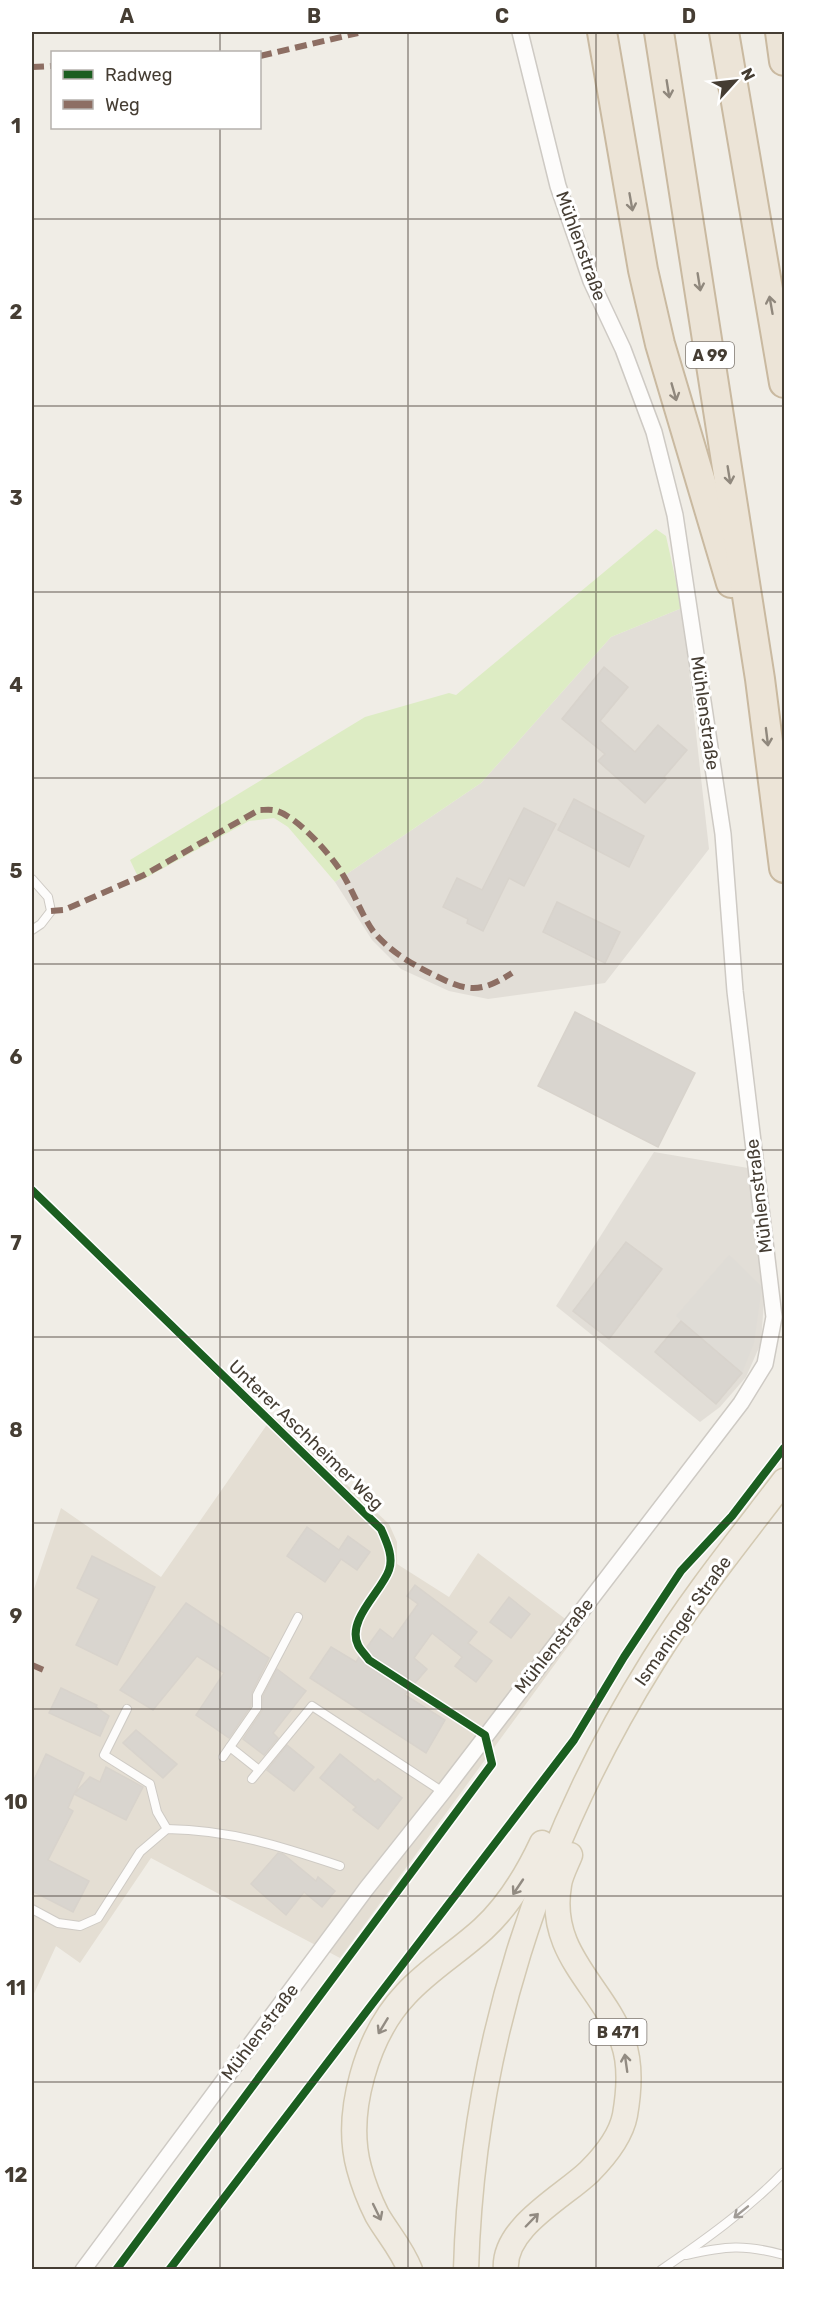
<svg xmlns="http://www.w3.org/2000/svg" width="816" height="2301" viewBox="0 0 816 2301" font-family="Rubik,sans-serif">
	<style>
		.residential { fill: #e4ded3 }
		.industrial { fill: #e2ded7 }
		.green { fill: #ddecc4 }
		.parking { fill: #dfdcd6 }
		.building { fill: #d9d5cf; stroke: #d8d3cc; stroke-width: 1.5 }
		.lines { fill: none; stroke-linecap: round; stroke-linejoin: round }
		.service-casing { stroke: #cecac4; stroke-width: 10 }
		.minor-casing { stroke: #cecac4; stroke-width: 18 }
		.primary-casing { stroke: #d3c9b2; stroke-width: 27 }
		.motorway-casing { stroke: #c9b9a0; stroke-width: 32 }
		.service { stroke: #fdfcfb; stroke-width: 8 }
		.minor { stroke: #fdfcfb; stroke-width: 15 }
		.primary { stroke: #f0ebe2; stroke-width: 24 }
		.motorway { stroke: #ece4d7; stroke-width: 28 }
		.quiet { stroke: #8d6e63; stroke-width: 6; stroke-dasharray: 12 6; stroke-linecap: butt }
		.cycleway-casing { stroke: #fff; stroke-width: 11 }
		.cycleway { stroke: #1b5e20; stroke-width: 8 }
		.oneway { stroke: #90887d }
		.oneway2 { stroke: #928b82 }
		.oneway3 { stroke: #a19c97 }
		.grid { fill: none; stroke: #453d33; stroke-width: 1.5; stroke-opacity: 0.55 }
		.labels { text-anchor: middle; stroke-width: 6; stroke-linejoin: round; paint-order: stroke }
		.shield { fill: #fff; stroke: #7d7770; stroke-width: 1.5 }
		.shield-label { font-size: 16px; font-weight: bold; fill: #453d33 }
		.street-label { font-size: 18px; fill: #453d33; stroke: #fff }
		.neatline { fill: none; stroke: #453d33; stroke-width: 2 }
		.grid-label { font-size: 20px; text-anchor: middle; font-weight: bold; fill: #453d33 }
	</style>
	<rect width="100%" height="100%" fill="#f0ede6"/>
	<path class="residential" d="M273 1416 389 1524 397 1542V1564L449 1597 478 1553 580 1630 340 1958 151 1858 80 1963 56 1946 32 1998V1595L61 1508 161 1577Z"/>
	<g class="industrial">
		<path d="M682 608 709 849 605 983 488 999 449 991 401 969 372 940 335 882 481 783 611 637Z"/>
		<path d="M654 1152 748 1168 765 1286 761 1343 746 1377 720 1407 700 1422 556 1306Z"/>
	</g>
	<path class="green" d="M656 529 666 536 682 608 611 637 481 783 335 882 288 827 274 818 249 821 140 881 130 860 365 717 449 693 456 695Z"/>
	<path class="parking" d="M729 1255 762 1287 754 1343 742 1373 676 1316Z"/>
	<g class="building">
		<path d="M604 667 628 687 600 721 635 752 658 725 687 750 664 777 666 779 645 803 598 761 605 754 562 719Z"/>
		<path d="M574 799 644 836 629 867 558 830Z"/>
		<path d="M524 808 556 824 524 886 509 878 483 931 467 923 468 919 443 907 457 878 482 890Z"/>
		<path d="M557 902 620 932 605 963 543 932Z"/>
		<path d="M575 1012 695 1073 658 1147 538 1086Z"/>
		<path d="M626 1242 662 1269 609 1339 573 1311Z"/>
		<path d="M681 1321 742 1373 716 1404 655 1352Z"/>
		<path d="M307 1527 339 1550 348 1536 370 1552 357 1570 341 1559 325 1582 287 1556Z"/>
		<path d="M92 1556 155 1587 117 1665 76 1645 99 1599 77 1588Z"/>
		<path d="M415 1585 477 1632 468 1643 492 1661 476 1682 455 1666 462 1657 432 1633 414 1658 427 1669 415 1683 373 1656 367 1647 380 1629 393 1639 418 1604 407 1596Z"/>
		<path d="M509 1597 530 1614 511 1638 490 1622Z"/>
		<path d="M186 1603 269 1658 252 1692 251 1706 229 1738 196 1715 224 1673 197 1656 153 1710 120 1690Z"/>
		<path d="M331 1647 356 1662 359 1657 366 1665 407 1692 405 1695 445 1720 426 1753 310 1678Z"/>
		<path d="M277 1669 306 1691 273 1733 278 1738 264 1755 243 1739 262 1711 263 1696Z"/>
		<path d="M61 1688 97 1705 96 1707 109 1716 100 1736 49 1713Z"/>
		<path d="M136 1730 177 1764 163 1778 123 1743Z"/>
		<path d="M287 1745 314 1767 294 1791 267 1770Z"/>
		<path d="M46 1754 84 1773 75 1793 90 1777 100 1782 106 1767 143 1787 126 1820 74 1794 68 1808 73 1811 48 1860 89 1881 73 1912 32 1891V1784Z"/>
		<path d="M340 1754 375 1782 378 1779 402 1798 378 1829 353 1810 356 1807 320 1778Z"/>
		<path d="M278 1853 283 1854 316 1881 318 1877 335 1891 322 1907 304 1892 286 1915 251 1884Z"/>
	</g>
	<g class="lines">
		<defs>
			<g id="service">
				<path d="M32 879 48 897 51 911 41 924 32 930"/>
				<path d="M32 1190 381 1529C386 1541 394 1556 389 1570 382 1591 346 1620 358 1645 360 1650 366 1655 369 1660L485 1735"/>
				<path d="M127 1709 104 1755 150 1784 157 1812 167 1829"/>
				<path d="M230 1747 259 1770"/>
				<path d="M223 1757 257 1708V1695L298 1617"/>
				<path d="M252 1779 312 1706 443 1792"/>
				<path d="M32 1909 58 1923 80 1926 98 1918 140 1852 167 1829C231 1830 280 1846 340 1866"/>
				<path d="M686 2255C726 2246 744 2244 784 2255"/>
				<path d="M661 2270C705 2240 747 2210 784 2172"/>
			</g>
			<path id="minor" d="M83 2270 366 1889 443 1792 741 1403 765 1364 774 1317 735 991 723 834 675 515 654 432 623 349 591 281 558 186 520 32"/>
			<g id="primary">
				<path d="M410 2270C402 2249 388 2234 377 2215 370 2201 363 2183 359 2168 344 2113 367 2035 406 1994 429 1969 458 1952 483 1929 509 1905 527 1875 542 1843"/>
				<path d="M466 2270C472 2052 538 1845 653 1661 692 1598 739 1540 784 1481"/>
				<path d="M506 2270C502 2228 563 2197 589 2172 604 2157 621 2136 625 2115 629 2092 631 2064 623 2042 603 1986 547 1954 559 1885 560 1876 566 1865 570 1855"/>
			</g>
			<g id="motorway">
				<path d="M602 32 643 270 660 344 731 583"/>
				<path d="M659 32 760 679 784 868"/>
				<path d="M724 32 784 383"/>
				<path d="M780 32 784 61"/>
			</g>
		</defs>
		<use href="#service" class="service-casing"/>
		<use href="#minor" class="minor-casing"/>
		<use href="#primary" class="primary-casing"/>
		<use href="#motorway" class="motorway-casing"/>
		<use href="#service" class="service"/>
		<use href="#minor" class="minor"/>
		<use href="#primary" class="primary"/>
		<use href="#motorway" class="motorway"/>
		<g class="quiet">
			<path d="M260 56 358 33"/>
			<path d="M32 67 52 66"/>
			<path d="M51 911 64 910 144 875 259 810C265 810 272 809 277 811 297 817 329 853 340 870 353 890 360 912 373 931 389 951 413 965 436 976 468 992 481 993 512 973"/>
			<path d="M32 1665 46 1671"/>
		</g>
		<defs>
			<g id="cycleway">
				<path d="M32 1190 381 1529C386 1541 394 1556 389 1570 382 1591 346 1620 358 1645 360 1650 366 1655 369 1660L485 1735 492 1764 116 2270"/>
				<path d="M169 2270 574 1740 624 1657 681 1571 732 1516 784 1448"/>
			</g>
		</defs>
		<use href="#cycleway" class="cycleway-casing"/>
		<use href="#cycleway" class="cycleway"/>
	</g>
	<defs><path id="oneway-shaft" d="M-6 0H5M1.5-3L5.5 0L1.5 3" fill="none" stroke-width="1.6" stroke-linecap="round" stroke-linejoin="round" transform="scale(1.5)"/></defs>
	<g class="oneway">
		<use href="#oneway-shaft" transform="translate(668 89) rotate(81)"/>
		<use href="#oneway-shaft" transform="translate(631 202) rotate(80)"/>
		<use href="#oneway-shaft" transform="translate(699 282) rotate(81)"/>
		<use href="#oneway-shaft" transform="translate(771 305) rotate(-100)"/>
		<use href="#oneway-shaft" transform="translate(674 392) rotate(74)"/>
		<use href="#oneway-shaft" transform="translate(729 475) rotate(81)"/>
		<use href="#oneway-shaft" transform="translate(767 737) rotate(83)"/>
	</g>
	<g class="oneway2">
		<use href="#oneway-shaft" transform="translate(518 1887) rotate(124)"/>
		<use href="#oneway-shaft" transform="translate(383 2026) rotate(121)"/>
		<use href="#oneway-shaft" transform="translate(626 2063) rotate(-98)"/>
		<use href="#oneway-shaft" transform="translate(377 2212) rotate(64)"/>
		<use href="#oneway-shaft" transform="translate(532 2220) rotate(-46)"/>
	</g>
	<use class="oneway3" href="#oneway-shaft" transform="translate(741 2212) rotate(141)"/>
	<path class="grid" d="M220 32V52M408 32V2270M596 32V2270M220 128V2270M32 219H784M32 406H784M32 592H784M32 778H784M32 964H784M32 1150H784M32 1337H784M32 1523H784M32 1709H784M32 1896H784M32 2082H784"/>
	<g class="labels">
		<g class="shield">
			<rect x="686" y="342" width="48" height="26" rx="4.5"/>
			<rect x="589.5" y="2019" width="57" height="26" rx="4.5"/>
		</g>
		<g class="shield-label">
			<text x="710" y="361">A 99</text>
			<text x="618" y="2038">B 471</text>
		</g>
		<g class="street-label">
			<text transform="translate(581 246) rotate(70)" y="6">Mühlenstraße</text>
			<text transform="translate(705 713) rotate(82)" y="6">Mühlenstraße</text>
			<text transform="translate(759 1196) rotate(-97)" y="6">Mühlenstraße</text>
			<text transform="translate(306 1435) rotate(44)" y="6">Unterer Aschheimer Weg</text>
			<text transform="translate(683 1621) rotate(-55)" y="6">Ismaninger Straße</text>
			<text transform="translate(554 1646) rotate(-52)" y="6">Mühlenstraße</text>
			<text transform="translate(260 2032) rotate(-53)" y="6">Mühlenstraße</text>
		</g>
	</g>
	<rect width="816" height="2301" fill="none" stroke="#ffffff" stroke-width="66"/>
	<rect x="51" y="51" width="210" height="78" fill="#ffffff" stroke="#b5b1ad" stroke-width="1.5"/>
	<rect x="63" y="70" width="30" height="9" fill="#1b5e20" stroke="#b5b1ad" stroke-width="1.5"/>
	<text x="105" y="81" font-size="18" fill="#453d33">Radweg</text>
	<rect x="63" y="100" width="30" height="9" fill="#8d6e63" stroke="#b5b1ad" stroke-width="1.5"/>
	<text x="105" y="111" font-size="18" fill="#453d33">Weg</text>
	<g transform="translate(735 81) rotate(63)" stroke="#ffffff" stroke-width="4.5" paint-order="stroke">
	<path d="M0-4.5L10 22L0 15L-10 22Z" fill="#453d33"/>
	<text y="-9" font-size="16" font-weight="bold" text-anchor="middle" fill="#453d33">N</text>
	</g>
	<rect x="33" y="33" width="750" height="2235" class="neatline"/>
	<g class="grid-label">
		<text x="127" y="23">A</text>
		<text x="314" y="23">B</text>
		<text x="502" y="23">C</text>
		<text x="689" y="23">D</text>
		<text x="16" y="133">1</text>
		<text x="16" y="319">2</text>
		<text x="16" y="505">3</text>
		<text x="16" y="692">4</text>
		<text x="16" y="878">5</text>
		<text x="16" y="1064">6</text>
		<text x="16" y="1250">7</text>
		<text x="16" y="1437">8</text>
		<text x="16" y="1623">9</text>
		<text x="16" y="1809">10</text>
		<text x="16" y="1995">11</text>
		<text x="16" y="2182">12</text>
	</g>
</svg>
